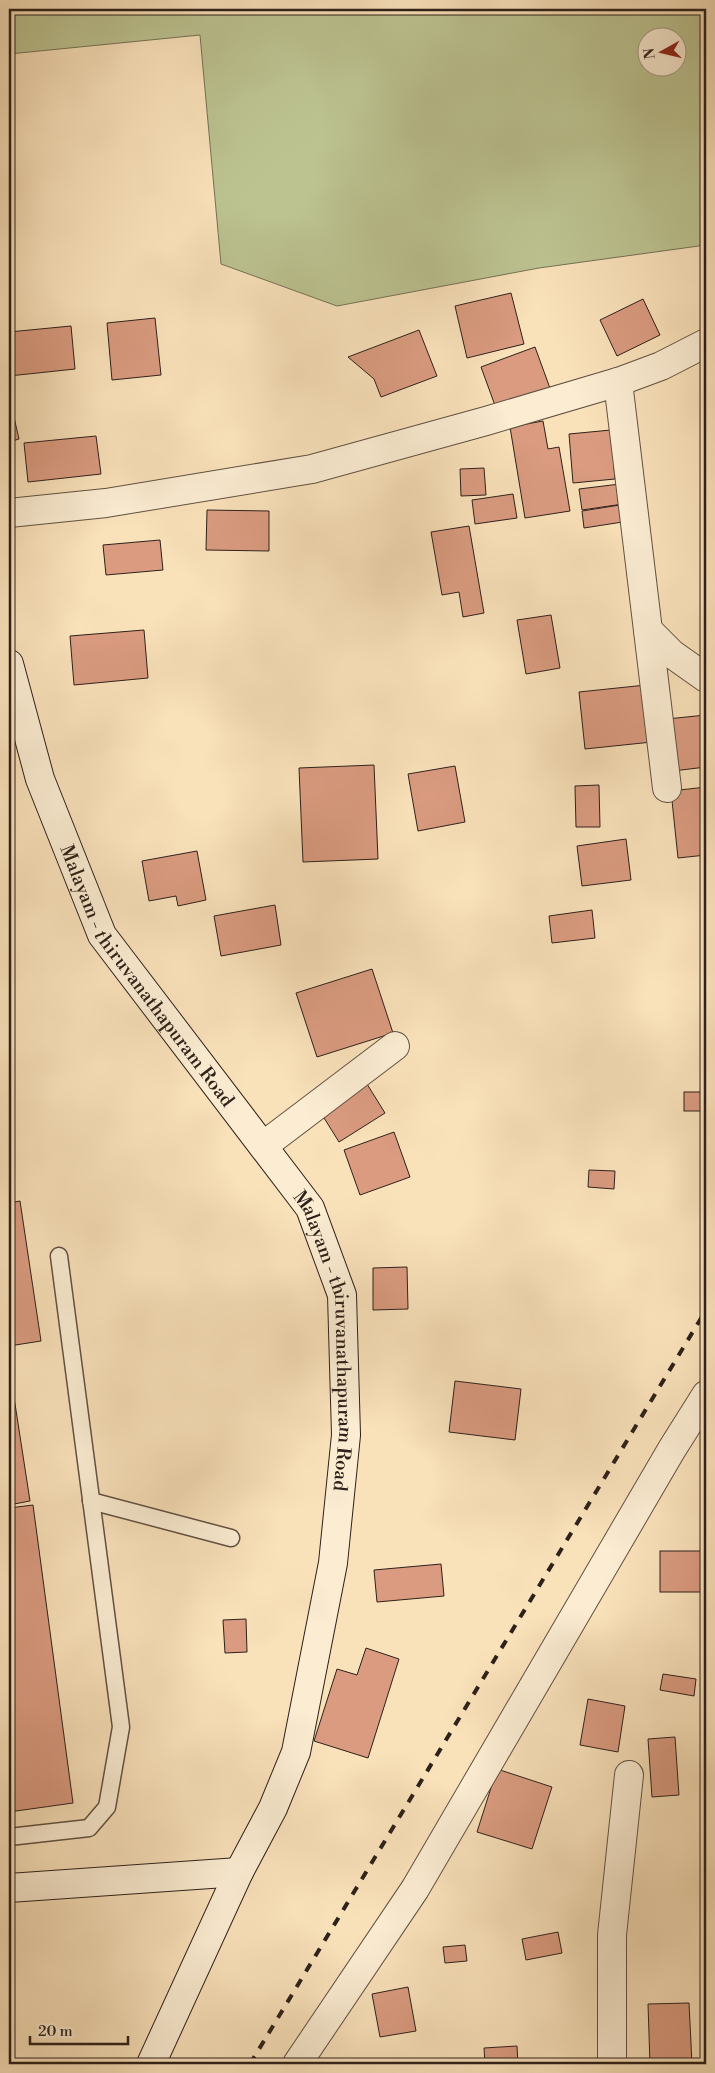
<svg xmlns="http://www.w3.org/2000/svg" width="715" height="2073" viewBox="0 0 715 2073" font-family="'Libre Bodoni',serif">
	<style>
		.green { fill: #bcc391; stroke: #757256; fill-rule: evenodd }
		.building { fill: #da9b80; stroke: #2e211a }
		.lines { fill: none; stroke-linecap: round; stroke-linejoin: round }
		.lane-casing { stroke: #615142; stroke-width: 19 }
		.street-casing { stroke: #615142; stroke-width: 30 }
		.secondary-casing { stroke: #2e211a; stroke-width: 30 }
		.lane { stroke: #fbecd2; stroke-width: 16 }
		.street { stroke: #fbecd2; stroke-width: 28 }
		.secondary { stroke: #fbecd2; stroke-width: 28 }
		.rail { stroke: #2e211a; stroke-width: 4; stroke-dasharray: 9 9; stroke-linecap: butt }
		.labels { text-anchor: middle; stroke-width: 4; stroke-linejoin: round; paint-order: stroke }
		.street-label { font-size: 19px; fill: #2e211a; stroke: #fbecd2 }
	</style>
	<rect width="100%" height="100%" fill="#f9e1ba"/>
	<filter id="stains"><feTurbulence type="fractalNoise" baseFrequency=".004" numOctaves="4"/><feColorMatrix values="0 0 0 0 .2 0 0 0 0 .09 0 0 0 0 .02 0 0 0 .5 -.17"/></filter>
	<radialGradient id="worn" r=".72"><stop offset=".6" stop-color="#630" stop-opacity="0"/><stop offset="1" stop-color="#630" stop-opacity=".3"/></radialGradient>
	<path class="green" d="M9 9H706V245L539 268 337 306 221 264 200 35 9 54ZM648 38H678V68H648Z"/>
	<g class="building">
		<path d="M511 293 524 344 467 358 455 306Z"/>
		<path d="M643 299 660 335 617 356 600 320Z"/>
		<path d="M155 318 161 375 112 380 107 323Z"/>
		<path d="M71 326 75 369 9 376V332Z"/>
		<path d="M419 330 437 376 381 397 374 379 348 357Z"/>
		<path d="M535 347 551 391 497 411 481 367Z"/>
		<path d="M13 413 19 439 9 442V414Z"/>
		<path d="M543 421 548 449 559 447 570 511 525 518 510 427Z"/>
		<path d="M611 430 615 479 573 483 569 434Z"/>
		<path d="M96 436 101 474 28 482 24 443Z"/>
		<path d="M484 468 486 495 461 496 460 469Z"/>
		<path d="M620 484 623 504 582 510 579 489Z"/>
		<path d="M513 494 517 518 475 524 472 500Z"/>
		<path d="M626 504 629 521 584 528 582 511Z"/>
		<path d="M207 510 269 511V551L206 550Z"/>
		<path d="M469 526 484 613 463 617 459 592 442 595 431 532Z"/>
		<path d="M160 540 163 570 106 575 103 545Z"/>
		<path d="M551 615 560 668 526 674 517 620Z"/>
		<path d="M144 630 148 678 74 685 70 636Z"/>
		<path d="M646 685 652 742 585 749 579 692Z"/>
		<path d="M706 715V767L673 771 667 719Z"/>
		<path d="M374 765 378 859 303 862 299 768Z"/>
		<path d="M455 766 465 822 418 831 408 774Z"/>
		<path d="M599 785 600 827H576L575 786Z"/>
		<path d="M706 787V855L678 858 671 791Z"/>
		<path d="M626 839 631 880 582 886 577 846Z"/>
		<path d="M197 851 206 900 178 906 176 896 149 901 142 861Z"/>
		<path d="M275 905 281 945 221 956 214 916Z"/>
		<path d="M592 910 595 938 552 943 549 916Z"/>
		<path d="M372 969 393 1033 317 1057 296 993Z"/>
		<path d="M367 1084 385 1113 339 1142 321 1113Z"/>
		<rect x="684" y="1092" width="22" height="19"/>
		<path d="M394 1132 410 1177 360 1195 344 1150Z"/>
		<path d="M589 1170 615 1171 614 1189 588 1187Z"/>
		<path d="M20 1201 41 1341 9 1346V1203Z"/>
		<path d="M407 1267 408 1309 373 1310V1268Z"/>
		<path d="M9 1365 30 1501 9 1505Z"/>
		<path d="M455 1381 521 1389 515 1440 449 1432Z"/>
		<path d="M33 1505 73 1803 9 1812V1508Z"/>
		<rect x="660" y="1551" width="46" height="41"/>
		<path d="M441 1564 444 1596 377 1602 374 1570Z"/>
		<path d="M246 1619 247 1652 225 1653 223 1620Z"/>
		<path d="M366 1648 399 1659 368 1758 314 1741 337 1669 357 1675Z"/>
		<path d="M663 1674 696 1679 694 1696 660 1690Z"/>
		<path d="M588 1699 625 1706 618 1752 580 1745Z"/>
		<path d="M675 1737 679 1795 652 1797 648 1739Z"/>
		<path d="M497 1769 552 1787 532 1849 477 1832Z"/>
		<path d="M558 1932 562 1953 526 1960 522 1939Z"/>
		<path d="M465 1945 467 1961 445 1963 443 1947Z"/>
		<path d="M408 1987 416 2031 380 2037 372 1994Z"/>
		<path d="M689 2003 692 2064H650L648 2004Z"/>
		<path d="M517 2046 518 2064H485L484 2048Z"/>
	</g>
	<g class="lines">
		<defs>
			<g id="lane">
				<path d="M91 1501 231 1538"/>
				<path d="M9 1837 89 1828 107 1807 121 1727 59 1256"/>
			</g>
			<g id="street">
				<path d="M618 382 667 788"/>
				<path d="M9 513 106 503 312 469 486 421 618 382 661 366 706 343"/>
				<path d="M648 630 672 654 706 678"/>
				<path d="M263 1146 395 1046"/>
				<path d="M297 2064 415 1889 672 1449 706 1395"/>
				<path d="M612 2064V1935L629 1775"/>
			</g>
			<g id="secondary">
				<path id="s1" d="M9 664 40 779 102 935 310 1208 342 1295 346 1435 333 1563 296 1752 273 1808 239 1872 151 2064"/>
				<path d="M9 1888 239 1872"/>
			</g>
		</defs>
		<use href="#lane" class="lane-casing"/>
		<use href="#street" class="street-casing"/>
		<use href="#secondary" class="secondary-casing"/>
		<use href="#lane" class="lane"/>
		<use href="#street" class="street"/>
		<use href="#secondary" class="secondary"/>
		<path class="rail" d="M250 2064 706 1310"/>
	</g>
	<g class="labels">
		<g class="street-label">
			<text dy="7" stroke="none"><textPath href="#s1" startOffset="345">Malayam - thiruvanathapuram Road</textPath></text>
			<text dy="7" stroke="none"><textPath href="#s1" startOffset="765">Malayam - thiruvanathapuram Road</textPath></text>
		</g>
	</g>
	<rect width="715" height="2073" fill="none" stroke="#f9e1ba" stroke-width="30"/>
	<rect x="10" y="10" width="695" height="2053" fill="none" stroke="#2e211a" stroke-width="2.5"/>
	<rect x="15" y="15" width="685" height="2043" fill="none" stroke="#2e211a"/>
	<g transform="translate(662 52) rotate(262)"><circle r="24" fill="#fbecd2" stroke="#a99b88"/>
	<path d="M0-4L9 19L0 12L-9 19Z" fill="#8f2418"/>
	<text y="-8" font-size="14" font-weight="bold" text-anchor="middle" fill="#2e211a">N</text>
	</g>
	<path d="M30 2036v8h98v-8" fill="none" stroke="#2e211a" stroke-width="2.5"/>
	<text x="38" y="2036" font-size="15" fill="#2e211a" stroke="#fbecd2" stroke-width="4" paint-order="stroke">20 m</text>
	<rect width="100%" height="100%" filter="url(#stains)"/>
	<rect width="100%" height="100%" fill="url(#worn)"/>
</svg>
